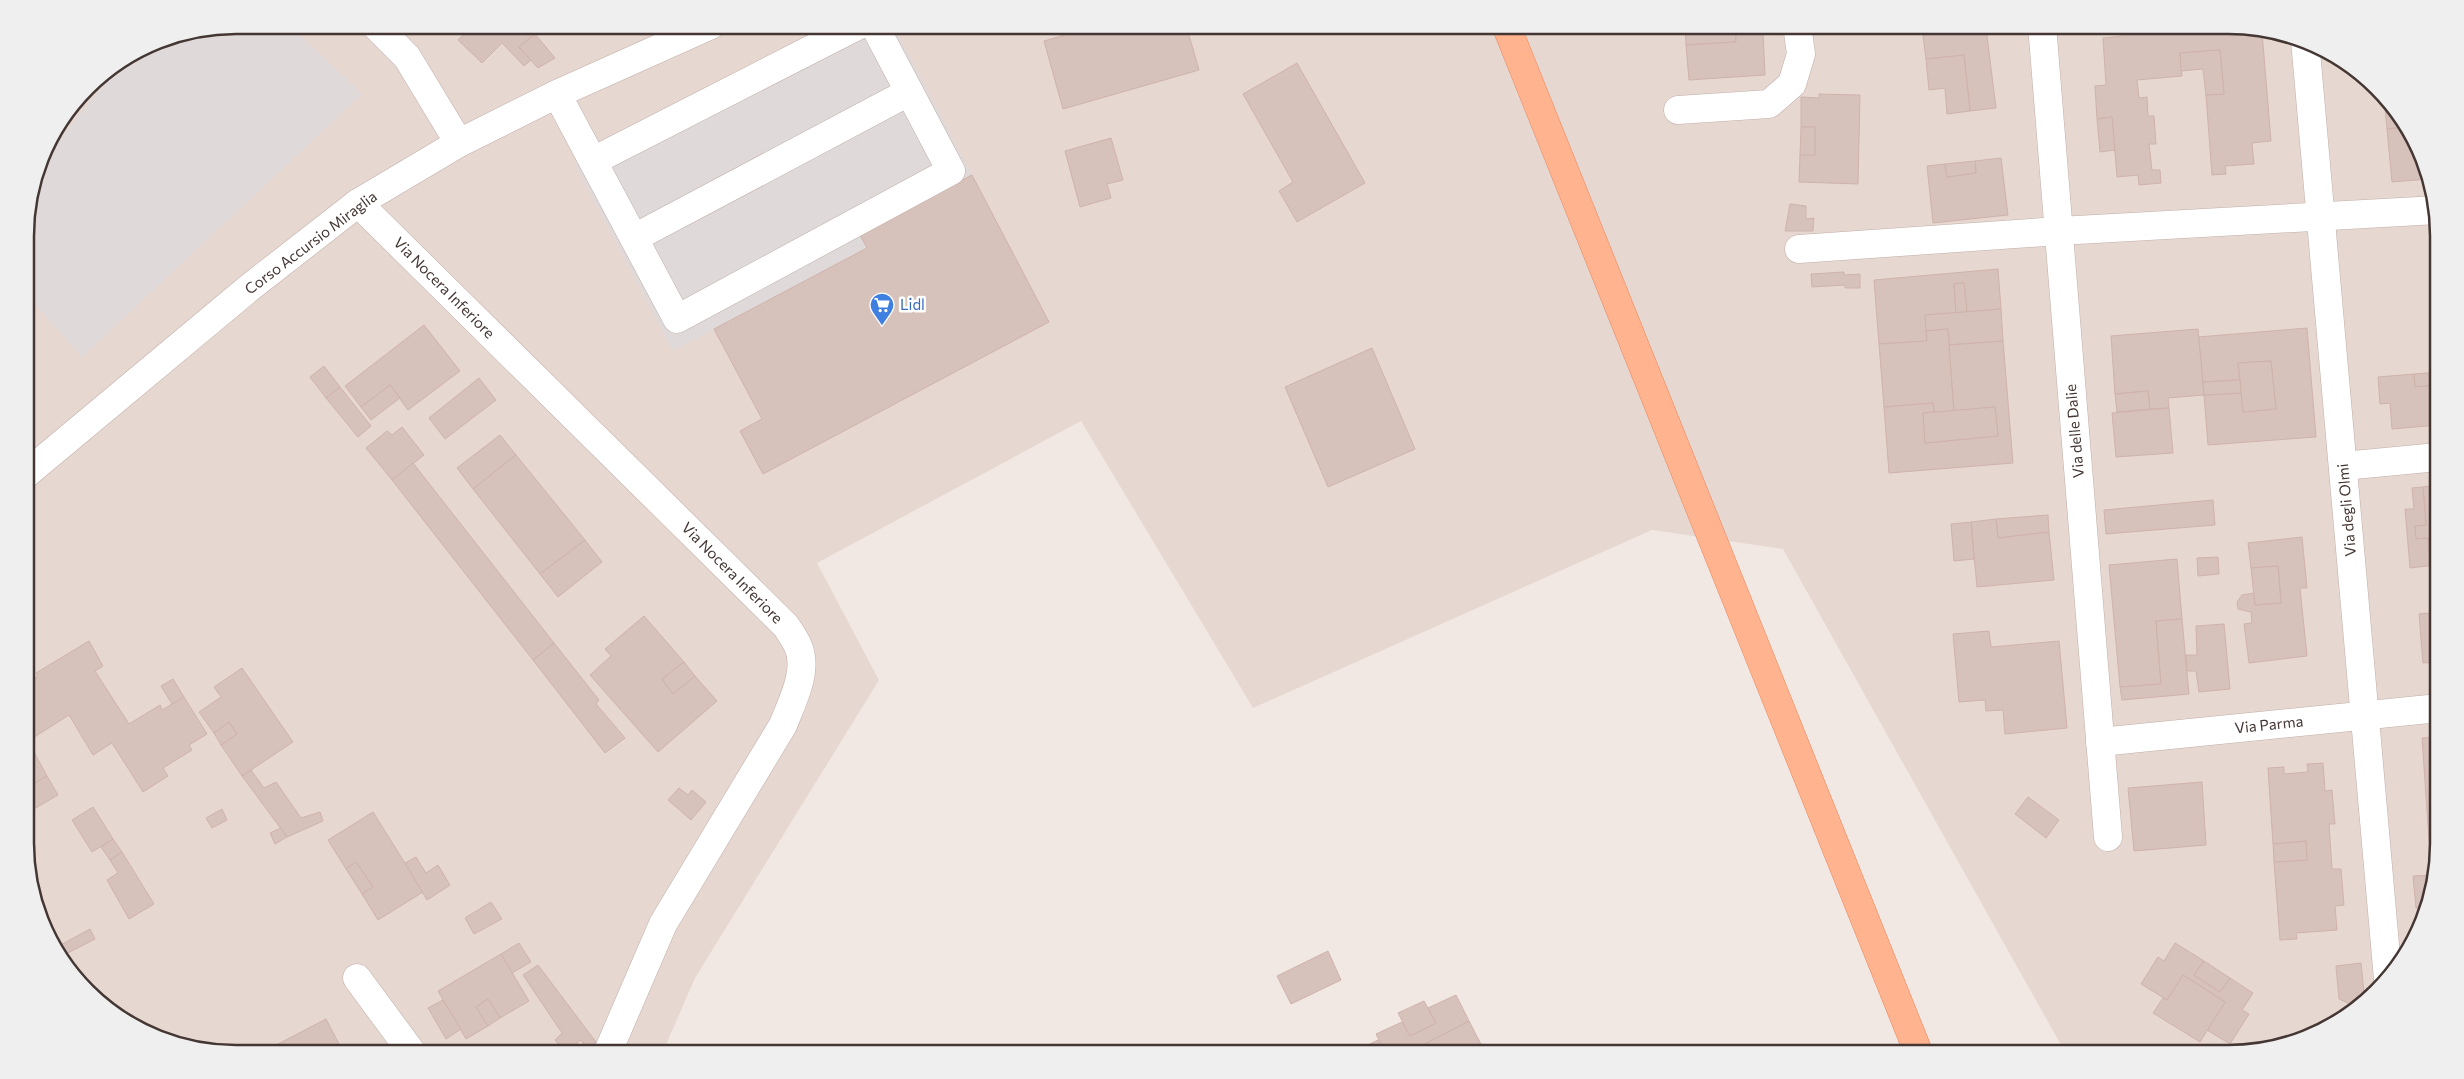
<svg xmlns="http://www.w3.org/2000/svg" width="2464" height="1079" viewBox="0 0 2464 1079" font-family="Commissioner,sans-serif">
	<style>
		.residential { fill: #e7d7d1 }
		.parking { fill: #dfdad9 }
		.building { fill: #d7c1bb; stroke: #cfb3ab }
		.lines { fill: none; stroke-linecap: round; stroke-linejoin: round }
		.minor-casing { stroke: #c1afa8; stroke-width: 29 }
		.major-casing { stroke: #e8865b; stroke-width: 29 }
		.minor { stroke: #fff; stroke-width: 28 }
		.major { stroke: #ffb38f; stroke-width: 28 }
		.labels { text-anchor: middle; stroke-width: 5; stroke-linejoin: round; paint-order: stroke }
		.street-label { font-size: 15px; fill: #443733; stroke: #fff }
		.shop-label { font-size: 15px; fill: #366cbe; stroke: #fff; text-anchor: start }
		.rim { fill: none; stroke: #443733; stroke-width: 2.5 }
	</style>
	<rect width="100%" height="100%" fill="#f2e8e3"/>
	<path class="residential" d="M236 25H2228L2308 41 2356 68 2395 107 2423 155 2437 209 2439 843 2423 923 2395 972 2356 1011 2296 1043 2241 1054H2066L1783 549 1652 530 1253 708 1081 421 817 563 879 680 695 978 662 1054H236L156 1038 108 1011 69 972 41 924 27 871 25 222 47 142 97 78 156 41Z"/>
	<g class="parking">
		<path d="M236 25H289L362 94 82 357 26 294 25 222 42 161 123 61 156 41Z"/>
		<path d="M833 25H893L972 175 867 248 673 351 574 163Z"/>
	</g>
	<g class="building">
		<path d="M473 25H499L502 28 505 25H527L535 34 519 47 531 60 524 66 502 43 482 63 458 40Z"/>
		<path d="M1099 25H1186L1199 70 1063 109 1044 41Z"/>
		<path d="M1685 25H1735L1736 42 1686 45Z"/>
		<path d="M1735 25H1762L1763 32 1736 34Z"/>
		<path d="M2122 25H2228L2253 30V33L2262 32 2271 141 2252 143 2254 164 2225 166 2226 174 2212 175 2206 95 2224 94 2220 50 2180 53 2182 76 2137 80 2139 98 2147 97 2148 116H2154L2156 144H2149L2152 170H2160L2161 183 2139 185 2138 175 2117 177 2112 117 2097 119 2095 86 2106 85 2103 38 2123 36Z"/>
		<path d="M1986 28 1996 108 1970 111 1964 55 1926 59 1923 35Z"/>
		<path d="M1763 32 1765 75 1689 80 1686 45 1736 42V34Z"/>
		<path d="M535 34 555 58 538 68 519 47Z"/>
		<path d="M2220 50 2224 94 2206 95 2203 69 2181 71 2180 53Z"/>
		<path d="M1964 55 1970 111 1947 114 1945 88 1929 90 1926 59Z"/>
		<path d="M1297 63 1365 183 1297 222 1279 191 1293 182 1243 94Z"/>
		<path d="M1819 94 1860 95 1858 184 1799 182 1800 155H1815V127H1801V97L1819 98Z"/>
		<path d="M2384 96 2395 107 2407 127 2387 129Z"/>
		<path d="M2112 117 2115 150 2100 152 2097 119Z"/>
		<path d="M1801 127H1815V155H1800Z"/>
		<path d="M2407 127 2423 155 2429 179 2392 182 2387 129Z"/>
		<path d="M1111 138 1123 180 1107 184 1111 198 1080 207 1065 151Z"/>
		<path d="M2001 158 2008 215 1933 223 1927 166 1945 164 1947 177 1976 173 1975 161Z"/>
		<path d="M1975 161 1976 173 1947 177 1945 164Z"/>
		<path d="M972 175 1049 322 763 474 740 431 762 419 714 329 867 248 860 235Z"/>
		<path d="M1790 204 1806 206V219L1814 218 1813 231H1785Z"/>
		<path d="M1998 269 2001 309 1967 312 1964 283 1954 284 1956 313 1925 315 1927 341 1879 344 1874 280Z"/>
		<path d="M1844 272V275L1860 274V288H1845V285L1812 287 1811 274Z"/>
		<path d="M1964 283 1967 312 1956 313 1954 284Z"/>
		<path d="M2001 309 2003 341 1949 345 1948 329 1926 331 1925 315Z"/>
		<path d="M424 325 460 371 408 410 390 385 361 407 345 386Z"/>
		<path d="M2307 328 2316 437 2208 445 2204 395 2241 393 2243 412 2276 409 2271 361 2238 363 2240 380 2203 382 2198 337Z"/>
		<path d="M1948 329 1954 411 1934 412 1933 403 1884 407 1879 344 1927 341 1926 331Z"/>
		<path d="M2198 329 2204 395 2168 398 2169 408 2150 409 2148 391 2115 394 2111 336Z"/>
		<path d="M2003 341 2013 463 1889 473 1884 407 1933 403 1934 412 1923 413 1925 443 1998 436 1995 407 1954 411 1949 345Z"/>
		<path d="M1372 348 1415 449 1328 487 1285 387Z"/>
		<path d="M2271 361 2276 409 2243 412 2238 363Z"/>
		<path d="M324 366 340 387 326 398 310 377Z"/>
		<path d="M2438 372V385L2415 387 2414 374Z"/>
		<path d="M2414 374 2415 387 2438 385V425L2392 429 2390 403 2380 404 2378 377Z"/>
		<path d="M479 378 496 400 445 439 429 418Z"/>
		<path d="M2240 380 2241 393 2204 395 2203 382Z"/>
		<path d="M390 385 400 398 371 420 361 407Z"/>
		<path d="M340 387 371 426 358 437 326 398Z"/>
		<path d="M2148 391 2150 409 2117 412 2115 394Z"/>
		<path d="M1995 407 1998 436 1925 443 1923 413Z"/>
		<path d="M2169 408 2173 453 2116 457 2112 413Z"/>
		<path d="M402 427 424 455 392 480 366 448 387 431 392 435Z"/>
		<path d="M500 435 516 455 473 489 457 468Z"/>
		<path d="M516 455 585 540 540 574 473 489Z"/>
		<path d="M413 463 554 643 533 660 392 480Z"/>
		<path d="M2438 485V569H2436L2435 551 2429 552 2428 538 2416 539 2415 526 2426 525 2423 487Z"/>
		<path d="M2423 487 2426 525 2415 526 2416 539 2428 538 2429 552 2435 551 2436 565 2410 568 2405 509H2414L2412 488Z"/>
		<path d="M2213 500 2215 525 2106 534 2104 510Z"/>
		<path d="M2048 515 2049 532 1998 538 1996 519Z"/>
		<path d="M1996 519 1998 538 2049 532 2054 580 1977 587 1971 522Z"/>
		<path d="M1971 522 1974 559 1954 561 1951 524Z"/>
		<path d="M2302 537 2307 588H2300L2307 656 2249 663 2244 624 2252 623 2251 612 2238 609 2237 602 2242 595 2254 593 2255 605 2281 603 2278 566 2251 568 2248 543Z"/>
		<path d="M585 540 602 562 558 597 540 574Z"/>
		<path d="M2218 557 2219 574 2198 576 2197 558Z"/>
		<path d="M2177 559 2182 619 2156 621 2161 684 2120 687 2109 565Z"/>
		<path d="M2278 566 2281 603 2255 605 2251 568Z"/>
		<path d="M2438 612V662L2423 663 2419 614Z"/>
		<path d="M644 616 684 662 662 679 673 694 695 676 717 701 658 752 590 675 611 656 605 649Z"/>
		<path d="M2182 619 2189 694 2122 700 2120 687 2161 684 2156 621Z"/>
		<path d="M2224 624 2230 689 2199 692 2196 671H2187L2186 655H2197L2196 626Z"/>
		<path d="M1989 631 1991 647 2059 641 2067 728 2005 734 2003 710 1986 711 1985 700 1959 702 1953 634Z"/>
		<path d="M89 641 103 666 95 671 129 724 160 705 162 710 184 697 207 734 189 745 192 750 163 768 168 776 143 792 112 743 93 755 69 715 28 741 47 776 27 787 26 683 38 676 36 673Z"/>
		<path d="M554 643 599 700 596 704 625 738 605 753 533 660Z"/>
		<path d="M684 662 695 676 673 694 662 679Z"/>
		<path d="M242 668 293 742 242 776 221 745 237 734 229 722 214 733 199 712 221 697 214 687Z"/>
		<path d="M173 679 184 697 172 704 161 686Z"/>
		<path d="M229 722 237 734 221 745 214 733Z"/>
		<path d="M2439 737V843L2437 853 2430 854 2422 738Z"/>
		<path d="M2323 763 2325 791 2332 790 2335 824H2329L2332 869H2341L2344 905 2335 906 2337 930 2296 933 2297 939 2280 940 2274 862 2307 860 2306 841 2273 844 2268 768 2284 767V774L2308 772 2307 764Z"/>
		<path d="M251 770 264 788 276 782 301 818 320 812 323 821 287 837 242 776Z"/>
		<path d="M47 776 58 795 27 813V787Z"/>
		<path d="M2202 782 2206 845 2134 851 2128 788Z"/>
		<path d="M679 788 688 795 692 790 706 802 691 820 668 800Z"/>
		<path d="M2028 797 2059 820 2046 838 2015 814Z"/>
		<path d="M93 807 113 839 92 852 72 820Z"/>
		<path d="M222 809 227 820 212 828 206 818Z"/>
		<path d="M373 812 423 892 378 920 362 894 373 887 356 862 346 869 328 840Z"/>
		<path d="M281 828 287 837 275 844 270 833Z"/>
		<path d="M113 839 122 852 110 860 101 847Z"/>
		<path d="M2306 841 2307 860 2274 862 2273 844Z"/>
		<path d="M122 852 154 904 129 919 107 880 118 873 110 860Z"/>
		<path d="M416 857 426 873 438 865 450 885 427 900 405 863Z"/>
		<path d="M356 862 373 887 362 894 346 869Z"/>
		<path d="M2433 875 2426 907 2416 908 2413 876Z"/>
		<path d="M491 902 502 919 474 934 465 918Z"/>
		<path d="M90 929 95 939 60 957 55 948Z"/>
		<path d="M519 943 531 962 512 973 501 954Z"/>
		<path d="M2175 943 2204 961 2194 975 2220 992 2230 978 2253 993 2242 1010 2249 1014 2230 1044 2207 1030 2225 1002 2183 975 2167 1000 2141 984 2158 957 2164 961Z"/>
		<path d="M1328 951 1341 980 1291 1004 1277 976Z"/>
		<path d="M501 954 529 1001 500 1018 488 999 476 1007 488 1026 466 1039 438 991Z"/>
		<path d="M2204 961 2230 978 2220 992 2194 975Z"/>
		<path d="M2361 963 2365 1002 2359 1008 2339 999 2336 966Z"/>
		<path d="M538 965 596 1042 587 1049 581 1040 565 1052 555 1040 562 1033 523 975Z"/>
		<path d="M2183 975 2225 1002 2200 1042 2153 1013 2163 998 2167 1000Z"/>
		<path d="M1456 995 1469 1021 1406 1054H1386L1376 1034 1402 1022 1410 1036 1436 1023 1428 1008Z"/>
		<path d="M488 999 500 1018 488 1026 476 1007Z"/>
		<path d="M443 1000 461 1029 446 1039 428 1008Z"/>
		<path d="M1424 1001 1436 1023 1410 1036 1398 1013Z"/>
		<path d="M326 1019 339 1044 320 1054H259Z"/>
		<path d="M1469 1021 1484 1050 1476 1054H1406Z"/>
		<path d="M1378 1040 1386 1054H1350Z"/>
	</g>
	<g class="lines">
		<defs>
			<g id="minor">
				<path d="M375 25 407 57 459 143"/>
				<path d="M2042 25 2108 837"/>
				<path d="M2305 40 2388 979"/>
				<path d="M557 94 677 319 951 171 874 25"/>
				<path d="M1678 110 1769 104 1792 84 1801 54 1797 25"/>
				<path d="M593 161 859 25"/>
				<path d="M358 203 786 626C790 632 795 639 798 646 809 670 792 702 783 725L663 924 607 1054"/>
				<path d="M634 238 909 92"/>
				<path d="M1799 249 2059 231 2437 210"/>
				<path d="M2343 466 2438 457"/>
				<path d="M26 474 249 288 358 203 459 143 557 94 711 25"/>
				<path d="M2100 742 2439 708"/>
				<path d="M357 978 413 1054"/>
			</g>
			<path id="major" d="M1506 25 1919 1054"/>
		</defs>
		<use href="#minor" class="minor-casing"/>
		<use href="#major" class="major-casing"/>
		<use href="#minor" class="minor"/>
		<use href="#major" class="major"/>
	</g>
	<defs>
		<symbol id="supermarket-pin" viewBox="-11 -11 22 30"><path d="M0 17L-7.5 6A9.5 9.5 0 1 1 7.5 6Z" fill="#3f7fe0" stroke="#fff"/><path d="M-6-5.5h2.5l.6 2H6L4.5 2H-2.5L-4.4-4H-6ZM-1.5 3.2a1.3 1.3 0 1 0 .1 0ZM3 3.2a1.3 1.3 0 1 0 .1 0Z" fill="#fff"/></symbol>
	</defs>
	<g fill-rule="evenodd">
		<use href="#supermarket-pin" x="868" y="291" width="28" height="38"/>
	</g>
	<g class="labels">
		<g class="street-label">
			<text transform="translate(311 243) rotate(-37)" y="5">Corso Accursio Miraglia</text>
			<text transform="translate(444 288) rotate(45)" y="5">Via Nocera Inferiore</text>
			<text transform="translate(2075 431) rotate(-95)" y="5">Via delle Dalie</text>
			<text transform="translate(2347 510) rotate(-95)" y="5">Via degli Olmi</text>
			<text transform="translate(732 573) rotate(45)" y="5">Via Nocera Inferiore</text>
			<text transform="translate(2269 725) rotate(-6)" y="5">Via Parma</text>
		</g>
		<g class="shop-label">
			<text x="900" y="310">Lidl</text>
		</g>
	</g>
	<path d="M0 0H2464V1079H0ZM236 34H2228A202 202 0 0 1 2430 236V843A202 202 0 0 1 2228 1045H236A202 202 0 0 1 34 843V236A202 202 0 0 1 236 34Z" fill="#f0efef" fill-rule="evenodd"/>
	<path class="rim" d="M236 34H2228A202 202 0 0 1 2430 236V843A202 202 0 0 1 2228 1045H236A202 202 0 0 1 34 843V236A202 202 0 0 1 236 34Z"/>
</svg>
